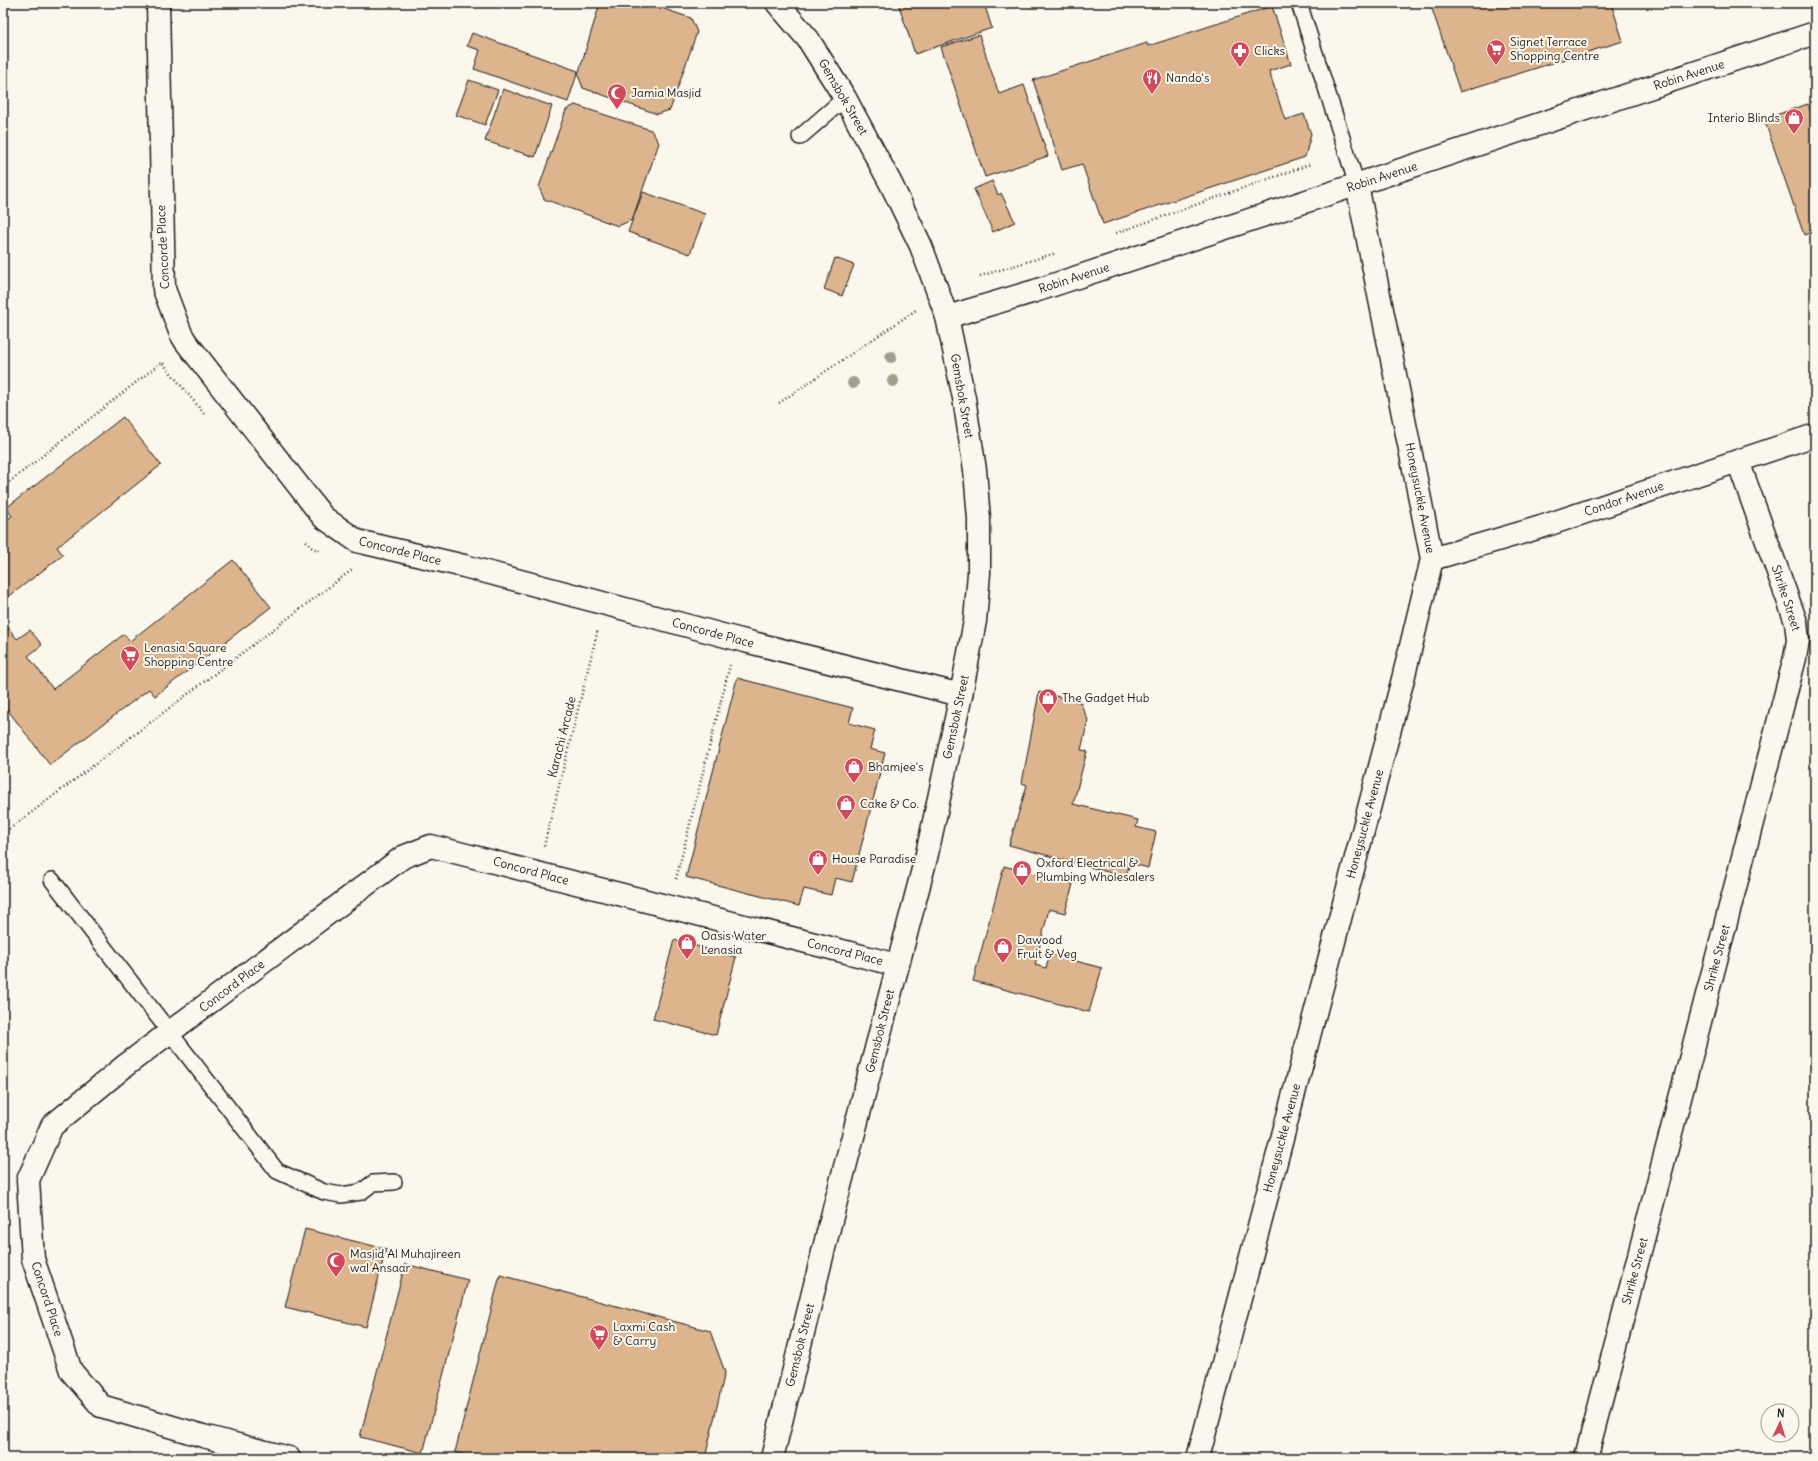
<svg xmlns="http://www.w3.org/2000/svg" width="1818" height="1461" viewBox="0 0 1818 1461" font-family="Delius,sans-serif">
	<style>
		.building { fill: #dcb48d; stroke: #1c1c1c }
		.lines { fill: none; stroke-linecap: round; stroke-linejoin: round }
		.service-casing { stroke: #1c1c1c; stroke-width: 18 }
		.minor-casing { stroke: #1c1c1c; stroke-width: 25 }
		.tertiary-casing { stroke: #1c1c1c; stroke-width: 25 }
		.path { stroke: #1c1c1c; stroke-width: 2.5; stroke-dasharray: 1 3; stroke-linecap: butt }
		.service { stroke: #fbf7ec; stroke-width: 15 }
		.minor { stroke: #fbf7ec; stroke-width: 22 }
		.tertiary { stroke: #fbf7ec; stroke-width: 22 }
		.tree { fill: #9f9f8d }
		.labels { text-anchor: middle; stroke-width: 4; stroke-linejoin: round; paint-order: stroke }
		.poi-label { font-size: 12px; fill: #1c1c1c; stroke: #fbf7ec; text-anchor: start }
		.street-label { font-size: 12px; fill: #1c1c1c; stroke: #fbf7ec }
	</style>
	<rect width="100%" height="100%" fill="#fbf7ec"/>
	<filter id="ink" filterUnits="userSpaceOnUse"><feTurbulence type="fractalNoise" baseFrequency=".025" numOctaves="2"/><feDisplacementMap in="SourceGraphic" scale="8" xChannelSelector="R" yChannelSelector="G"/><feConvolveMatrix kernelMatrix="1 2 1 2 8 2 1 2 1" color-interpolation-filters="sRGB"/></filter>
	<g filter="url(#ink)">
		<g class="building">
			<path d="M600 3H646L691 18 697 32 670 110 657 114 583 88 578 75Z"/>
			<path d="M898 3H984L992 28 915 54Z"/>
			<path d="M1430 3H1611L1623 41 1460 92Z"/>
			<path d="M1272 6 1291 64 1269 71 1285 120 1304 114 1311 134 1305 157 1103 224 1082 164 1062 170 1033 80 1147 43 1148 46Z"/>
			<path d="M472 33 578 71 568 102 474 69 480 50 467 46Z"/>
			<path d="M979 35 999 94 1024 85 1048 156 985 177 941 47Z"/>
			<path d="M469 80 498 90 485 125 456 115Z"/>
			<path d="M503 89 552 106 535 157 485 141Z"/>
			<path d="M1808 104 1815 123V231L1804 235 1764 119Z"/>
			<path d="M575 105 651 130 659 143 632 220 618 226 544 199 539 187 566 110Z"/>
			<path d="M992 181 998 195 1001 193 1015 222 993 232 974 189Z"/>
			<path d="M643 192 705 214 690 254 628 232Z"/>
			<path d="M835 258 854 265 842 296 824 289Z"/>
			<path d="M123 417 161 465 57 547 63 555 3 601V523L12 516 6 508Z"/>
			<path d="M233 560 271 607 155 696 149 689 50 765 3 704V621L17 639 30 630 42 645 28 656 53 689 124 634 130 641Z"/>
			<path d="M737 678 853 708 849 723 875 730 870 749 885 753 852 882 835 878 831 895 804 889 799 906 686 877Z"/>
			<path d="M1039 692 1080 702 1088 720 1081 750 1087 751 1073 804 1138 820 1136 827 1156 832 1148 868 1130 863 1126 877 1009 845 1027 785 1022 783Z"/>
			<path d="M1004 866 1073 884 1065 913 1049 909 1035 965 1046 968 1050 954 1102 968 1089 1012 973 981Z"/>
			<path d="M674 940 736 957 716 1035 653 1019Z"/>
			<path d="M305 1229 386 1249 366 1327 285 1307Z"/>
			<path d="M405 1264 468 1280 423 1453 360 1437Z"/>
			<path d="M500 1275 710 1331 725 1372 705 1458H474L455 1452Z"/>
		</g>
		<g class="lines">
			<defs>
				<g id="service">
					<path d="M1299 3 1357 185"/>
					<path d="M800 137 845 98"/>
					<path d="M52 880 277 1171 324 1192 341 1195 361 1192 373 1183 394 1182"/>
				</g>
				<g id="minor">
					<path d="M158 3 164 289 181 334 186 342 323 517 357 541 464 566 737 639 961 695"/>
					<path d="M1432 559 1541 527 1815 435"/>
					<path d="M289 1458 203 1436 101 1406 71 1371 33 1259 28 1180 52 1126 126 1065 403 857 431 846 897 965"/>
					<path d="M1198 1458 1403 679 1432 559 1357 185"/>
					<path d="M1586 1458 1795 658 1798 640 1796 622 1738 461"/>
				</g>
				<g id="tertiary">
					<path d="M947 317 1035 291 1815 33"/>
					<path d="M772 1458 830 1224 927 854 961 695 975 621 979 573V519L975 470 964 398 947 317 921 246 891 184 845 98 808 39 777 3"/>
				</g>
			</defs>
			<use href="#service" class="service-casing"/>
			<use href="#minor" class="minor-casing"/>
			<use href="#tertiary" class="tertiary-casing"/>
			<g class="path">
				<path d="M1116 233 1311 164"/>
				<path d="M980 276 1056 253"/>
				<path d="M779 403 916 310"/>
				<path d="M3 487 162 362 206 416"/>
				<path d="M306 541 311 547 321 552"/>
				<path d="M3 834 353 569"/>
				<path d="M544 846 598 629"/>
				<path d="M676 879 730 665"/>
			</g>
			<use href="#service" class="service"/>
			<use href="#minor" class="minor"/>
			<use href="#tertiary" class="tertiary"/>
		</g>
		<g class="tree">
			<circle cx="891" cy="357" r="6"/>
			<circle cx="893" cy="381" r="6"/>
			<circle cx="853" cy="383" r="6"/>
		</g>
	</g>
	<defs>
		<symbol id="supermarket-pin" viewBox="-11 -11 22 30"><path d="M0 17L-7.5 6A9.5 9.5 0 1 1 7.5 6Z" fill="#d1495b" stroke="#fbf7ec"/><path d="M-6-5.5h2.5l.6 2H6L4.5 2H-2.5L-4.4-4H-6ZM-1.5 3.2a1.3 1.3 0 1 0 .1 0ZM3 3.2a1.3 1.3 0 1 0 .1 0Z" fill="#fff"/></symbol>
		<symbol id="pharmacy-pin" viewBox="-11 -11 22 30"><path d="M0 17L-7.5 6A9.5 9.5 0 1 1 7.5 6Z" fill="#d1495b" stroke="#fbf7ec"/><path d="M-2-6h4v4h4v4h-4v4h-4v-4h-4v-4h4Z" fill="#fff"/></symbol>
		<symbol id="restaurant-pin" viewBox="-11 -11 22 30"><path d="M0 17L-7.5 6A9.5 9.5 0 1 1 7.5 6Z" fill="#d1495b" stroke="#fbf7ec"/><path d="M-5-6h1v4h1v-4h1v4h1v-4h1v5L-1.5 .5V6h-2V.5L-5-1ZM5-6V6H3V1.5H1.5Q1.5-4 5-6Z" fill="#fff"/></symbol>
		<symbol id="mosque-pin" viewBox="-11 -11 22 30"><path d="M0 17L-7.5 6A9.5 9.5 0 1 1 7.5 6Z" fill="#d1495b" stroke="#fbf7ec"/><path d="M3.5-4.9A6 6 0 1 0 3.5 4.9A5 5 0 1 1 3.5-4.9Z" fill="#fff"/></symbol>
		<symbol id="shop-pin" viewBox="-11 -11 22 30"><path d="M0 17L-7.5 6A9.5 9.5 0 1 1 7.5 6Z" fill="#d1495b" stroke="#fbf7ec"/><path d="M-5-2.5h2.3a2.7 3.5 0 0 1 5.4 0H5L5.5 6h-11ZM-1.5-2.5h3a1.5 2.3 0 0 0-3 0Z" fill="#fff"/></symbol>
	</defs>
	<g fill-rule="evenodd">
		<use href="#supermarket-pin" x="1485" y="38" width="22" height="30"/>
		<use href="#pharmacy-pin" x="1229" y="40" width="22" height="30"/>
		<use href="#restaurant-pin" x="1141" y="67" width="22" height="30"/>
		<use href="#mosque-pin" x="606" y="82" width="22" height="30"/>
		<use href="#shop-pin" x="1783" y="107" width="22" height="30"/>
		<use href="#supermarket-pin" x="119" y="644" width="22" height="30"/>
		<use href="#shop-pin" x="1037" y="687" width="22" height="30"/>
		<use href="#shop-pin" x="843" y="756" width="22" height="30"/>
		<use href="#shop-pin" x="835" y="793" width="22" height="30"/>
		<use href="#shop-pin" x="807" y="848" width="22" height="30"/>
		<use href="#shop-pin" x="1011" y="859" width="22" height="30"/>
		<use href="#shop-pin" x="676" y="932" width="22" height="30"/>
		<use href="#shop-pin" x="992" y="936" width="22" height="30"/>
		<use href="#mosque-pin" x="325" y="1250" width="22" height="30"/>
		<use href="#supermarket-pin" x="588" y="1323" width="22" height="30"/>
	</g>
	<g class="labels">
		<g class="poi-label">
			<text x="1510" y="46">Signet Terrace<tspan x="1510" dy="14">Shopping Centre</tspan></text>
			<text x="1254" y="55">Clicks</text>
			<text x="1166" y="82">Nando's</text>
			<text x="631" y="97">Jamia Masjid</text>
			<text x="1780" y="122" text-anchor="end">Interio Blinds</text>
			<text x="144" y="652">Lenasia Square<tspan x="144" dy="14">Shopping Centre</tspan></text>
			<text x="1062" y="702">The Gadget Hub</text>
			<text x="868" y="771">Bhamjee's</text>
			<text x="860" y="808">Cake &amp; Co.</text>
			<text x="832" y="863">House Paradise</text>
			<text x="1036" y="867">Oxford Electrical &amp;<tspan x="1036" dy="14">Plumbing Wholesalers</tspan></text>
			<text x="701" y="940">Oasis Water<tspan x="701" dy="14">Lenasia</tspan></text>
			<text x="1017" y="944">Dawood<tspan x="1017" dy="14">Fruit &amp; Veg</tspan></text>
			<text x="350" y="1258">Masjid Al Muhajireen<tspan x="350" dy="14">wal Ansaar</tspan></text>
			<text x="613" y="1331">Laxmi Cash<tspan x="613" dy="14">&amp; Carry</tspan></text>
		</g>
		<g class="street-label">
			<text transform="translate(1689 75) rotate(-18)" y="4">Robin Avenue</text>
			<text transform="translate(843 97) rotate(60)" y="4">Gemsbok Street</text>
			<text transform="translate(1382 177) rotate(-18)" y="4">Robin Avenue</text>
			<text transform="translate(163 247) rotate(-93)" y="4">Concorde Place</text>
			<text transform="translate(1074 278) rotate(-18)" y="4">Robin Avenue</text>
			<text transform="translate(962 396) rotate(80)" y="4">Gemsbok Street</text>
			<text transform="translate(1420 498) rotate(79)" y="4">Honeysuckle Avenue</text>
			<text transform="translate(1624 499) rotate(-19)" y="4">Condor Avenue</text>
			<text transform="translate(400 551) rotate(14)" y="4">Concorde Place</text>
			<text transform="translate(1786 598) rotate(72)" y="4">Shrike Street</text>
			<text transform="translate(713 633) rotate(15)" y="4">Concorde Place</text>
			<text transform="translate(956 717) rotate(-78)" y="4">Gemsbok Street</text>
			<text transform="translate(562 737) rotate(-76)" y="4">Karachi Arcade</text>
			<text transform="translate(1365 824) rotate(-75)" y="4">Honeysuckle Avenue</text>
			<text transform="translate(531 871) rotate(15)" y="4">Concord Place</text>
			<text transform="translate(845 952) rotate(14)" y="4">Concord Place</text>
			<text transform="translate(1717 958) rotate(-75)" y="4">Shrike Street</text>
			<text transform="translate(232 986) rotate(-37)" y="4">Concord Place</text>
			<text transform="translate(880 1031) rotate(-76)" y="4">Gemsbok Street</text>
			<text transform="translate(1282 1138) rotate(-75)" y="4">Honeysuckle Avenue</text>
			<text transform="translate(1635 1271) rotate(-75)" y="4">Shrike Street</text>
			<text transform="translate(47 1299) rotate(72)" y="4">Concord Place</text>
			<text transform="translate(800 1345) rotate(-76)" y="4">Gemsbok Street</text>
		</g>
	</g>
	<rect width="1818" height="1461" fill="none" stroke="#fbf7ec" stroke-width="16"/>
	<rect x="8" y="8" width="1802" height="1445" fill="none" stroke="#1c1c1c" stroke-width="1.5" filter="url(#ink)"/>
	<g transform="translate(1780 1423) rotate(4)"><circle r="19" fill="#fbf7ec" stroke="#a29f99"/>
	<path d="M0-3L7 15L0 10L-7 15Z" fill="#d1495b"/>
	<text y="-6" font-size="11" font-weight="bold" text-anchor="middle" fill="#1c1c1c">N</text>
	</g>
</svg>
